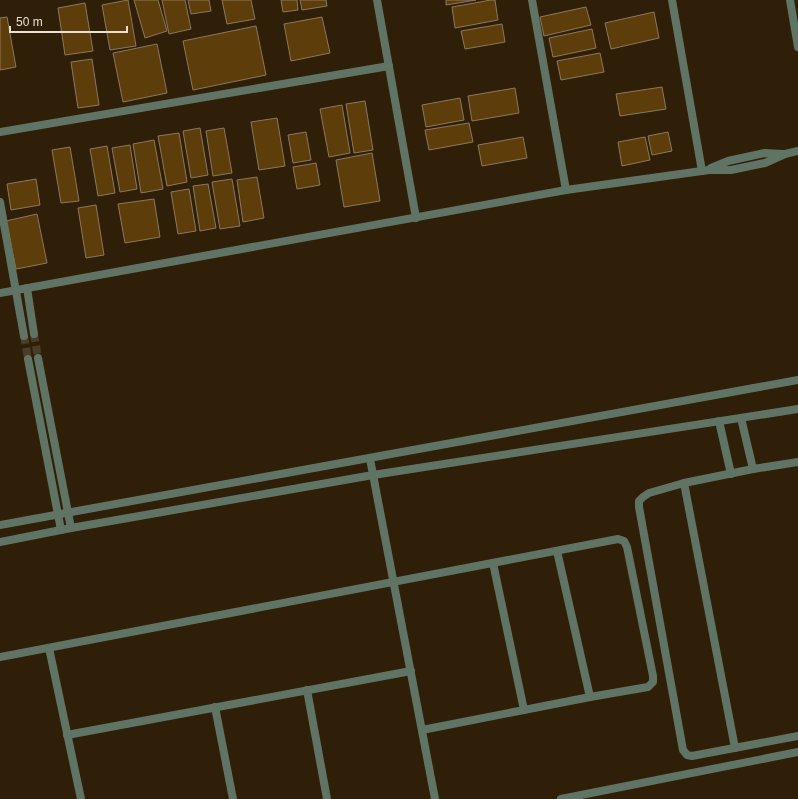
<svg xmlns="http://www.w3.org/2000/svg" width="798" height="799" viewBox="0 0 798 799" font-family="Arial,sans-serif">
	<style>
		.building { fill: #5d3d0a; stroke: #8b7860 }
		.lines { fill: none; stroke-linecap: round; stroke-linejoin: round }
		.minor-tunnel { stroke: #4b3c27; stroke-width: 8; stroke-dasharray: 8 4; stroke-linecap: butt }
		.minor { stroke: #5f7464; stroke-width: 8 }
		.tertiary { stroke: #5f7464; stroke-width: 8 }
	</style>
	<rect width="100%" height="100%" fill="#2f1f09"/>
	<g class="building">
		<path d="M128 0 136 46 110 50 102 5Z"/>
		<path d="M134 0H158L167 31 145 38Z"/>
		<path d="M162 0H185L191 29 169 34Z"/>
		<path d="M188 0H209L211 11 191 14Z"/>
		<path d="M222 0H251L255 19 227 24Z"/>
		<path d="M281 0H297L298 10 283 12Z"/>
		<path d="M300 0H326L327 6 302 10Z"/>
		<path d="M446 0H476L446 5Z"/>
		<path d="M491 0H495L498 20 455 28 452 7Z"/>
		<path d="M85 3 93 51 65 55 58 8Z"/>
		<path d="M586 7 591 25 544 36 540 17Z"/>
		<path d="M654 12 659 38 611 49 605 23Z"/>
		<path d="M7 17 16 67 0 70V18Z"/>
		<path d="M322 17 330 53 291 61 284 24Z"/>
		<path d="M502 24 505 42 465 49 461 31Z"/>
		<path d="M256 26 266 75 193 90 183 41Z"/>
		<path d="M592 29 596 48 553 57 549 38Z"/>
		<path d="M157 44 167 93 123 102 113 53Z"/>
		<path d="M600 53 604 72 561 80 557 61Z"/>
		<path d="M92 59 99 105 78 108 71 62Z"/>
		<path d="M662 87 666 109 620 116 616 94Z"/>
		<path d="M515 88 519 113 472 121 468 96Z"/>
		<path d="M460 98 464 120 426 127 422 105Z"/>
		<path d="M365 101 373 150 354 153 346 104Z"/>
		<path d="M342 105 350 153 329 157 320 109Z"/>
		<path d="M277 118 285 166 259 170 251 122Z"/>
		<path d="M469 123 473 142 429 150 425 130Z"/>
		<path d="M200 128 208 175 191 178 183 131Z"/>
		<path d="M224 128 232 173 213 176 206 131Z"/>
		<path d="M306 132 311 160 293 163 288 135Z"/>
		<path d="M668 132 672 151 652 155 648 136Z"/>
		<path d="M179 133 187 182 167 186 158 136Z"/>
		<path d="M523 137 527 158 482 166 478 145Z"/>
		<path d="M645 137 650 160 622 166 618 142Z"/>
		<path d="M154 140 163 189 141 193 133 144Z"/>
		<path d="M130 145 137 189 120 192 112 148Z"/>
		<path d="M107 146 115 193 98 196 90 149Z"/>
		<path d="M70 147 79 201 61 203 52 150Z"/>
		<path d="M372 153 380 201 344 207 336 160Z"/>
		<path d="M316 163 320 185 297 189 293 167Z"/>
		<path d="M257 177 264 218 243 222 237 180Z"/>
		<path d="M36 179 40 205 11 210 7 184Z"/>
		<path d="M232 179 240 226 220 229 212 182Z"/>
		<path d="M208 184 216 228 200 231 193 186Z"/>
		<path d="M189 189 196 231 178 234 171 192Z"/>
		<path d="M154 199 160 237 125 243 118 204Z"/>
		<path d="M96 205 104 255 86 258 78 208Z"/>
		<path d="M37 214 47 263 16 269 6 221Z"/>
	</g>
	<g class="lines">
		<g class="minor-tunnel">
			<path d="M34 334 38 358"/>
			<path d="M24 336 28 359"/>
		</g>
		<g class="minor">
			<path d="M377 0 416 218"/>
			<path d="M532 0 566 190"/>
			<path d="M672 0 702 171"/>
			<path d="M0 132 389 66"/>
			<path d="M711 168 728 161 765 153 783 154"/>
			<path d="M0 202 24 336"/>
			<path d="M27 288 34 334"/>
			<path d="M0 293 566 190 709 170H731L765 163 785 154 798 151"/>
			<path d="M38 358 71 528"/>
			<path d="M28 359 61 530"/>
			<path d="M741 418 753 469"/>
			<path d="M719 421 731 474"/>
			<path d="M370 459 435 799"/>
			<path d="M798 462 753 469 684 483 649 493 643 497 639 501V507L683 750 687 755 692 756 798 736"/>
			<path d="M684 483 735 748"/>
			<path d="M557 551 590 697"/>
			<path d="M493 563 524 710"/>
			<path d="M49 648 81 799"/>
			<path d="M0 657 618 539 624 541 627 547 653 676V682L648 687 590 697 422 730"/>
			<path d="M307 690 327 799"/>
			<path d="M215 707 233 799"/>
			<path d="M67 735 411 671"/>
			<path d="M561 799 798 752"/>
		</g>
		<g class="tertiary">
			<path d="M790 0 798 47"/>
			<path d="M0 525 798 380"/>
			<path d="M0 542 71 528 373 475 798 409"/>
		</g>
	</g>
	<path d="M10 26v6h117v-6" fill="none" stroke="#ebe0d3" stroke-width="2"/>
	<text x="16" y="26" font-size="12" fill="#ebe0d3" stroke="#2f1f09" stroke-width="3" paint-order="stroke">50 m</text>
</svg>
